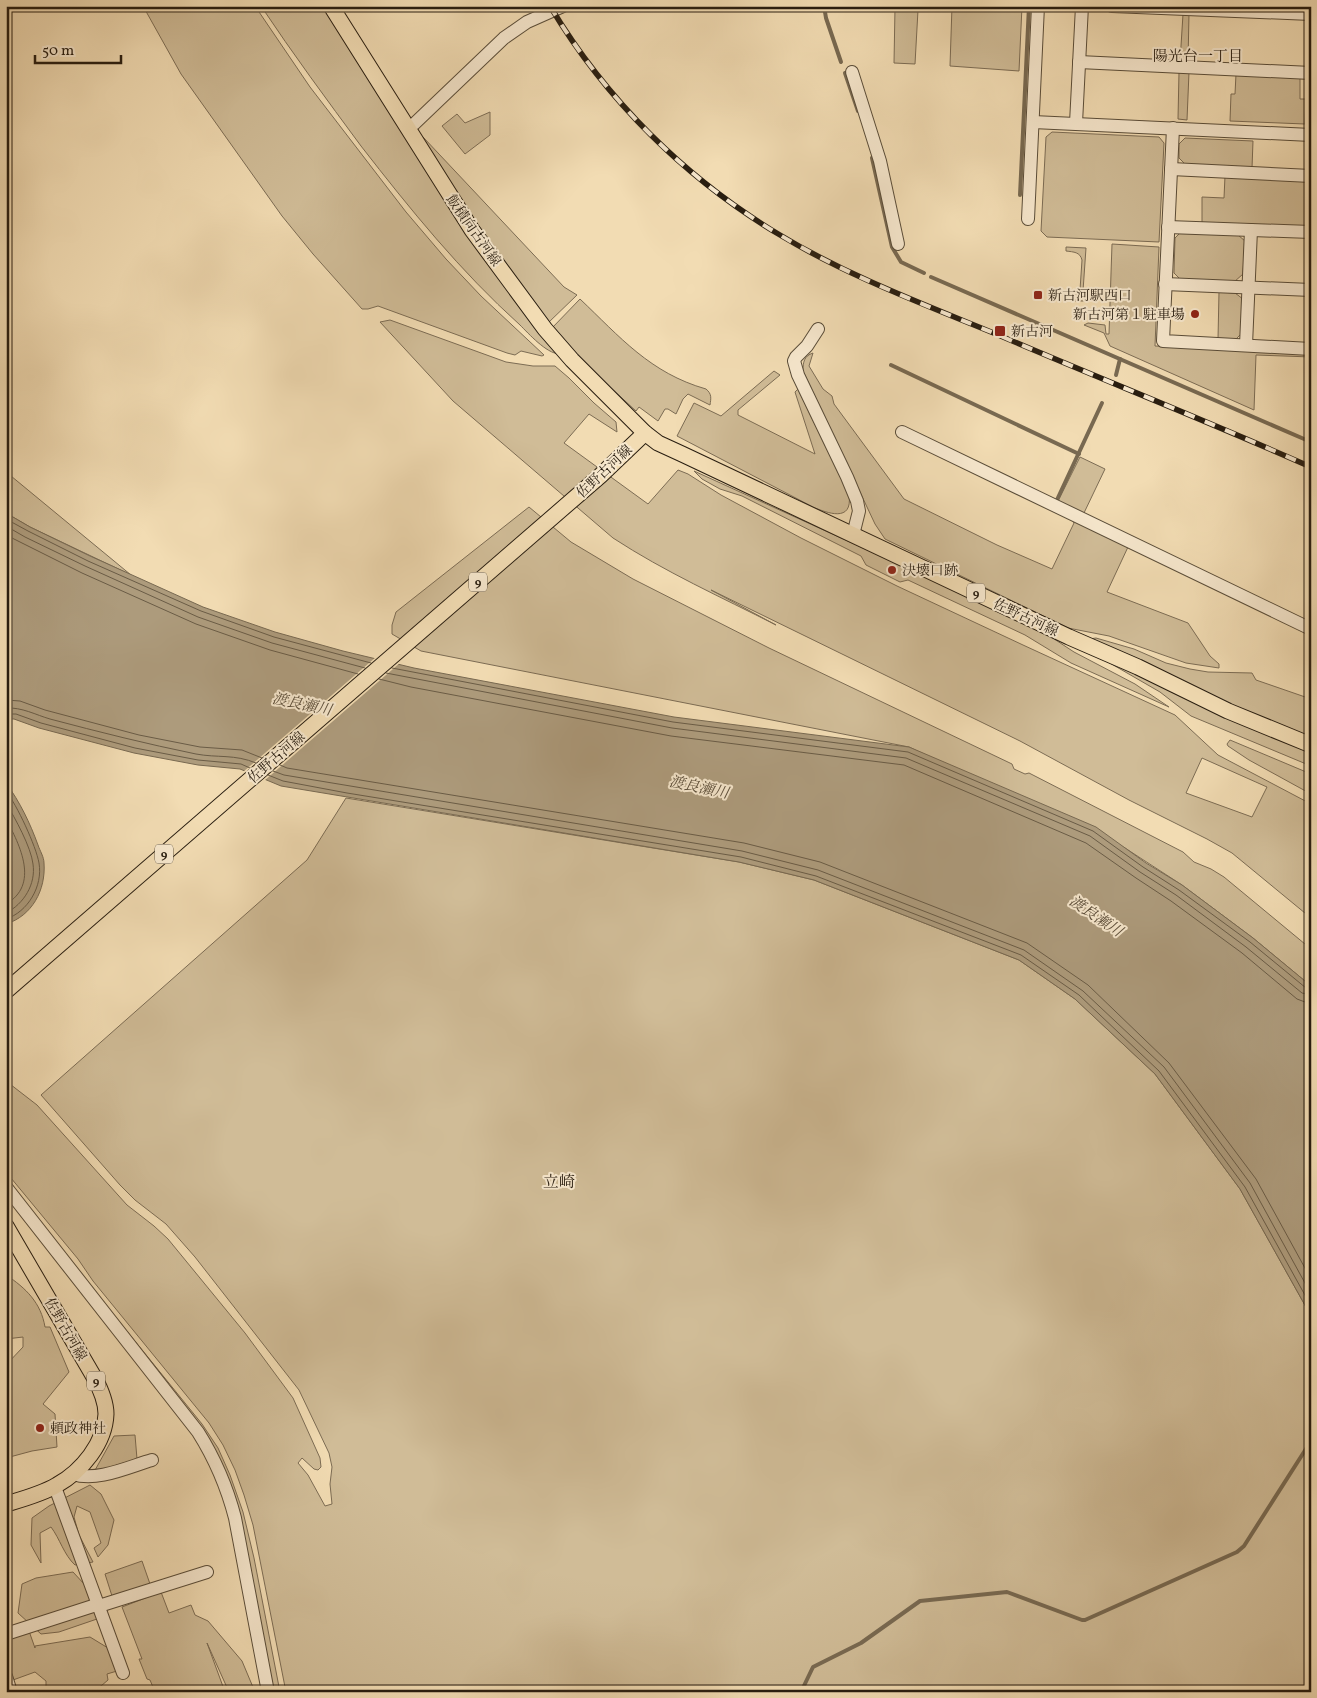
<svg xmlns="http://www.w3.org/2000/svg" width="1317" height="1698" viewBox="0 0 1317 1698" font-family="Vollkorn,'Noto Serif JP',serif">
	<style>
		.green { fill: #d0bc97; stroke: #7c6c54; fill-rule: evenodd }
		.water { fill: #ad9b7c; stroke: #786951 }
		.pier { fill: #f2dcb3 }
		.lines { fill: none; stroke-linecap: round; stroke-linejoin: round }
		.shore { stroke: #6a5c46; stroke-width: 1 }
		.stream { stroke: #786951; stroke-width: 4 }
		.minor-casing { stroke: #5a4d39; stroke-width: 14 }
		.major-casing { stroke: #281d10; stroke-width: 17 }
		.minor { stroke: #f7e8ce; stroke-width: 12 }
		.major { stroke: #f2dcb3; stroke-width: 15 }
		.rail-casing { stroke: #281d10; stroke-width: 5.5 }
		.rail { stroke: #f7e8ce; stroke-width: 4; stroke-dasharray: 11; stroke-linecap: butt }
		.poi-dot { fill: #8f2418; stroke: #f7e8ce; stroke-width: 2 }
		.labels { text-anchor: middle; stroke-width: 4; stroke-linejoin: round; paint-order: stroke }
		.shield { fill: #f7e8ce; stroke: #665a49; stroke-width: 1 }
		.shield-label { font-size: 12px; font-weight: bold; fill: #281d10 }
		.street-label { font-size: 14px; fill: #281d10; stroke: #f7e8ce }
		.poi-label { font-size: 14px; fill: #281d10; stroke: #f7e8ce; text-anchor: start }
		.neighbourhood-label { font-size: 15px; fill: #281d10; stroke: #f7e8ce }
		.water-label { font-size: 15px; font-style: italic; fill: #5d4f3b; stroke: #f7e8ce }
		.quarter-label { font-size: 16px; fill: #281d10; stroke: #f7e8ce }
	</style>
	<rect width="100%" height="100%" fill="#f2dcb3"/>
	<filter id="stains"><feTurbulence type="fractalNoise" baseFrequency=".004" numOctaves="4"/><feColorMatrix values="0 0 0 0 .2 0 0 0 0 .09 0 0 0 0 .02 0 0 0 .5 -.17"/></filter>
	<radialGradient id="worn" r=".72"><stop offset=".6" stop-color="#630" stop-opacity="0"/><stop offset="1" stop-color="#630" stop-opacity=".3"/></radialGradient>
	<g class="green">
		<path d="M143 6H255L310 87 406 212 446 259 481 296 544 355 542 356 521 351 515 355 507 353 378 306 368 309H362L313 254 282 216 181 74Z"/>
		<path d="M261 6H324L559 354C546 353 529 334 520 325 460 271 410 209 361 146 327 100 293 54 261 6Z"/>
		<path d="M952 6H1022L1019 71 950 66Z"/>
		<path d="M895 8 918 10 915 64 894 63Z"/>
		<path d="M1183 14H1189L1188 62H1180Z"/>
		<path d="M1179 72H1189L1187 120 1178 119Z"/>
		<path d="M1236 74 1300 77V99H1306L1305 124 1230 121 1231 94H1235Z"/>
		<path d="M490 112V135L465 154 442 126 457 114 465 123Z"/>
		<path d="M1052 132 1159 137 1164 143 1159 242 1047 237 1041 231 1046 137Z"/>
		<path d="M423 137 564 287 577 295 548 323C504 263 461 202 421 138Z"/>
		<path d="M1185 138 1253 141 1252 168 1185 164 1179 158V144Z"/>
		<path d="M1225 176 1311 180V228L1202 223V197L1224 198Z"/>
		<path d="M1181 232 1238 235 1245 241 1243 274 1234 282 1180 279 1174 273 1175 238Z"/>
		<path d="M1112 244 1159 247 1155 346 1311 353V357L1256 355 1254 410 1110 346 1104 333 1084 325 1088 323 1105 325 1106 334H1109Z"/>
		<path d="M1066 247 1086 248 1083 291 1085 301H1064V296H1074L1080 290 1082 260C1080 252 1074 252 1066 251Z"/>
		<path d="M1219 292 1235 293 1243 299 1241 334 1235 340 1218 339Z"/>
		<path d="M580 299C620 337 650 373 706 389 712 394 711 398 710 405L688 394 683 399 676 414 668 409H665L658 421 639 407 636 411 588 367 552 328Z"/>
		<path d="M390 320 506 362 533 366H555L569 378 594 403 616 422 617 432 589 414 564 443 648 504 678 470 688 474 721 495 801 538 897 586 1023 645 1175 715 1218 755 1311 804V918L1232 853 1207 839 1129 800 1020 741 711 590 776 625C721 597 665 572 613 538L453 401 380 322ZM1202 758 1267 787 1252 817 1186 793Z"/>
		<path d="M813 353 809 366 823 389 832 396 834 404 904 499 997 545 1052 569 1074 523 1072 520 1128 547 1107 592 1188 623 1210 656 1219 664V668L1186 663 1109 636 1068 628 885 539 875 524 803 371C803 362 804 356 813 353Z"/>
		<path d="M774 371 780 375 738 410V415L815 454 795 392 798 389 849 495C853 523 827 513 813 507L677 436 694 403 721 416Z"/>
		<path d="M1080 457 1105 469 1083 515 1057 503Z"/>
		<path d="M6 471 11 476 131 575 30 527 6 513Z"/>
		<path d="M694 471 918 573 1045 633 1074 652 1135 684 1169 707 1071 663 1025 635 908 580 900 582 866 565 861 556 742 496 720 489 702 479Z"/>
		<path d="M529 507 571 542 633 579 769 648 1012 764 1014 769 1025 774 1029 773 1183 852 1194 862 1211 869 1224 877 1311 949V986L1253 938 1182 885 1125 848 909 747 421 651 392 634V625L396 612Z"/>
		<path d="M1096 638 1134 649 1166 663 1190 669 1208 672 1252 673 1256 680 1311 699V737L1218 700 1089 639Z"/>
		<path d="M1089 651 1311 751V766L1191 716 1160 692Z"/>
		<path d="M1230 740 1311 774V794L1249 760 1228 746 1227 744Z"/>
		<path d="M346 798 739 862 814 880 1019 960 1075 999 1155 1074 1240 1189 1311 1316V1692H286L253 1525 244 1495 235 1470 223 1445 209 1423 93 1281 78 1259 6 1172V1081L37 1105 127 1205 154 1226 168 1239 245 1333 293 1398 320 1458 321 1467 318 1470 314 1469 302 1458 298 1463 308 1475 325 1506 332 1504 330 1484 332 1467 329 1453 299 1390 195 1257 166 1224 135 1200 120 1185 41 1095 307 860Z"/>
		<path d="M6 1275C26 1288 41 1303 45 1327H50L69 1372 43 1404 55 1414 57 1447 32 1451 6 1458V1365L23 1347V1337L6 1339Z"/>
		<path d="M113 1314 202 1424 218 1448 230 1475 243 1512 254 1558 280 1692H273L226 1473Z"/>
		<path d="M135 1435 137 1459 94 1472 114 1436Z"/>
		<path d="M90 1485 101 1494 114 1520 108 1545 98 1557 94 1548 101 1543 90 1512 77 1506 74 1517 79 1535 93 1562 75 1565C64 1555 60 1539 51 1527L40 1533 41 1563 31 1545 32 1518 49 1506Z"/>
		<path d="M142 1561 150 1584 112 1596 105 1574Z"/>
		<path d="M73 1572 85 1585 97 1619 59 1632 41 1634 18 1613 22 1584 36 1578Z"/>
		<path d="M161 1592 169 1613 191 1605 195 1615 208 1621 242 1661 255 1692H229L207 1643 225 1692H155L150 1680 147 1679 139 1659H142L122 1607Z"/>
		<path d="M29 1631 35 1648V1646L90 1637 108 1648 117 1671 107 1674 108 1680 101 1686 90 1692H46V1681L35 1672 13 1680 6 1662V1639Z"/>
	</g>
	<g class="water">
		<path d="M6 513 30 527 90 556 203 607 275 632 343 651 414 668 674 717 909 747 1096 827 1146 863 1182 885 1253 938 1311 986V1316L1240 1189 1155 1074 1075 999 1019 960 814 880 739 862 281 786 240 769 198 765 134 753 39 728 14 719H6Z"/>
		<path d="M6 783C20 802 30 823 38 845 40 851 44 857 44 863 46 890 32 916 6 924Z"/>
	</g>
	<path class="pier" d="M376 657 401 662 264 781 243 772Z"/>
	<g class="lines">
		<g class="shore">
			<path d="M6 519 28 531 88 561 201 611 274 637 371 663"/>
			<path d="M6 526 25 537 85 566 198 617 272 643 365 668"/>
			<path d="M6 535 82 573 196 624 270 650 358 674"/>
			<path d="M392 668 673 722 908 752 1093 831 1143 867 1179 890 1250 942 1306 988 1311 989"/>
			<path d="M386 673 672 728 906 758 1090 836 1140 872 1176 895 1246 947 1302 993 1311 995"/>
			<path d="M379 679 411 687 671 736 904 765 1086 843 1136 878 1171 901 1242 953 1297 999 1305 1002 1311 1003"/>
			<path d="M6 700 20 701 45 710 139 735 200 747 242 750 262 758"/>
			<path d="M6 708C22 707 36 715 50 719 99 732 147 744 196 754 217 758 235 754 256 763"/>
			<path d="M6 714H16L41 723 135 748 198 760 241 764 250 768"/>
			<path d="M280 765 287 768 744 843 820 862 1027 943 1088 985 1169 1063 1256 1179 1311 1279"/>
			<path d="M273 771 284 775 742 851 818 870 1024 950 1083 991 1164 1067 1250 1183 1311 1294"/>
			<path d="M268 775 283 781 347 793 741 857 816 876 1021 955 1079 995 1159 1071 1245 1187 1311 1306"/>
			<path d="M6 791C17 805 36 846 39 863 43 886 28 912 6 919"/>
			<path d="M6 803C15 818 31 847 33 864 36 884 24 904 6 913"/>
			<path d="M6 819C20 845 40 885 6 904"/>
		</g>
		<g class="stream">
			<path d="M824 6 826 18 841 62"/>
			<path d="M845 73 858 111"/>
			<path d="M872 158 892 247 901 262 924 273"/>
			<path d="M1020 195 1029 6"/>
			<path d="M931 277 1311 442"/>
			<path d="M891 365 1079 454"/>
			<path d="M1116 375 1120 359"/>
			<path d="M1056 502 1102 403"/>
			<path d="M801 1692 813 1667 861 1643 920 1601 1007 1592 1082 1620H1085L1237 1552 1244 1546 1311 1441"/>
		</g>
		<defs>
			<g id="minor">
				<path d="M1112 6 1311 14"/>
				<path d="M1079 62 1311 73"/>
				<path d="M852 72 880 161 898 244"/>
				<path d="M1033 122 1311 135"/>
				<path d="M1076 123 1082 6"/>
				<path d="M408 127 414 124 504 38 527 22 563 6"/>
				<path d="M1173 128 1163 341 1311 349"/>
				<path d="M1171 169 1311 176"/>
				<path d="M1028 219 1038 6"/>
				<path d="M1168 227 1311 232"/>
				<path d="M1165 284 1311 290"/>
				<path d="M818 329 807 346 796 357 794 361 798 375 847 477 857 501 859 511 853 535"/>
				<path d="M1246 345 1251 230"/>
				<path d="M902 432 1311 629"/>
				<path d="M6 1187 198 1432C215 1459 227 1487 235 1518L268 1692"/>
				<path d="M73 1474C97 1482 128 1467 152 1460"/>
				<path d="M55 1487 123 1673"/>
				<path d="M6 1634 93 1606H99L207 1572"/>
				<path d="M6 1676 11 1692"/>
			</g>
			<g id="major">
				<path d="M331 6 472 230 545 329 572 360 645 433 658 443 682 454 1069 637 1138 667 1228 711 1311 745"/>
				<path d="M6 991 600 476 645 433"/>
				<path d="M6 1226 94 1377C100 1388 106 1401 106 1414 105 1443 82 1471 57 1485 42 1494 23 1499 6 1504"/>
			</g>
		</defs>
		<use href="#minor" class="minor-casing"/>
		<use href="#major" class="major-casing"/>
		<use href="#minor" class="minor"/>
		<use href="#major" class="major"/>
		<defs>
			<path id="rail" d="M550 6C606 100 686 179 780 235 848 276 923 304 996 334 1101 379 1207 421 1311 467"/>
		</defs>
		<use href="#rail" class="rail-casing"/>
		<use href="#rail" class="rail"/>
	</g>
	<g class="poi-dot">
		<rect x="1033" y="290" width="10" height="10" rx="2.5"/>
		<circle cx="1195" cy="314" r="5"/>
		<rect x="994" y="325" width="12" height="12" rx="2.5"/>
		<circle cx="892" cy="570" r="5"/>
		<circle cx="40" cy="1428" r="5"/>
	</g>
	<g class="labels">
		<g class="shield">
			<rect x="469" y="572.5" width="18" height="19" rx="4"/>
			<rect x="967" y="583.5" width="18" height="19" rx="4"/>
			<rect x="155" y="844.5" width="18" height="19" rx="4"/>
			<rect x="87" y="1371.5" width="18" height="19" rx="4"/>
		</g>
		<g class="shield-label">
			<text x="478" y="586">9</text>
			<text x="976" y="597">9</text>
			<text x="164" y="858">9</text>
			<text x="96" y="1385">9</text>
		</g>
		<g class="street-label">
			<text transform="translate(474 230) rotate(55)" y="5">飯積向古河線</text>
			<text transform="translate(604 471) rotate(-43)" y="5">佐野古河線</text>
			<text transform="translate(1026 617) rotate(25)" y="5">佐野古河線</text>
			<text transform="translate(276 757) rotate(-41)" y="5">佐野古河線</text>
			<text transform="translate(66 1329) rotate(60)" y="5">佐野古河線</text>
		</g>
		<g class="poi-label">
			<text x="1048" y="300">新古河駅西口</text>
			<text x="1185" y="319" text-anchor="end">新古河第１駐車場</text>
			<text x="1011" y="336">新古河</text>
			<text x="902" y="575">決壊口跡</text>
			<text x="50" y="1433">頼政神社</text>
		</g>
		<g class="neighbourhood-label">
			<text x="1198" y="61">陽光台一丁目</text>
		</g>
		<g class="water-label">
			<text transform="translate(302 704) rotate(12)" y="5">渡良瀬川</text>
			<text transform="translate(699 787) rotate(12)" y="5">渡良瀬川</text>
			<text transform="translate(1096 916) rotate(34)" y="5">渡良瀬川</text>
		</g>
		<g class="quarter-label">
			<text x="559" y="1187">立崎</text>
		</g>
	</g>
	<rect width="1317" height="1698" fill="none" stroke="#f2dcb3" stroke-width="25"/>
	<rect x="8" y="8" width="1302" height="1683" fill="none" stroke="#281d10" stroke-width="2.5"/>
	<rect x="12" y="12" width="1292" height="1673" fill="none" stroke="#281d10"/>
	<path d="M35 55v8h86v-8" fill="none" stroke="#281d10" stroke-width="2.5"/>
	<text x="42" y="55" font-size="15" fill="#281d10" stroke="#f7e8ce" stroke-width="4" paint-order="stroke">50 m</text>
	<rect width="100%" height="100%" filter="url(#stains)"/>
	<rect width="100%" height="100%" fill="url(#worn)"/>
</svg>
